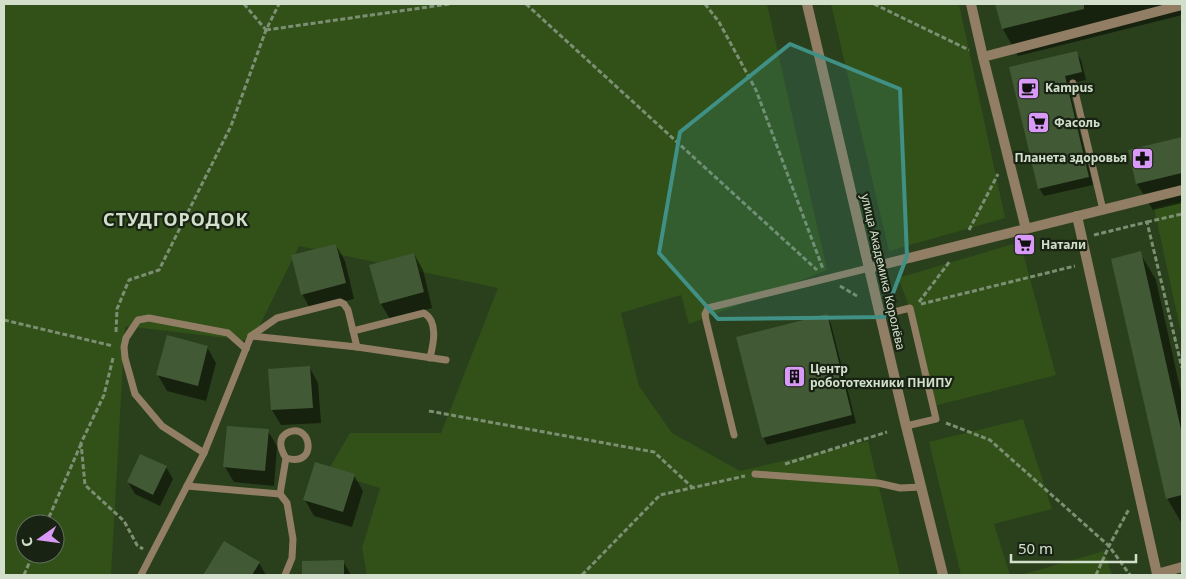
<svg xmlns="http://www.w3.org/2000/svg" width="1186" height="579" viewBox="0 0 1186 579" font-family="'Noto Sans',sans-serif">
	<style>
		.green { fill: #315119; fill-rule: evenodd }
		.shadow { fill: #0007 }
		.building { fill: #425935 }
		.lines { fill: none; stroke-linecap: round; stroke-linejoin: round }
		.path { stroke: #7d8f73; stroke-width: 3; stroke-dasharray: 5 2.5; stroke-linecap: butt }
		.service { stroke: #917e65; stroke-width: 7 }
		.minor { stroke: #917e65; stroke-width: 10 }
		.marked { fill: #409085; fill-opacity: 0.2; stroke: #409085; stroke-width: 4; stroke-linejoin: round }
		.labels { text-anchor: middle; stroke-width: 4.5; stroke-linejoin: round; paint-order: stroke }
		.poi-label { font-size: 12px; font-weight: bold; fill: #d2e0cb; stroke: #192313; text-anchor: start }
		.street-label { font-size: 12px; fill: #d2e0cb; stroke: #192313 }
		.district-label { font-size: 18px; font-weight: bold; letter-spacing: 1px; fill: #d2e0cb; stroke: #192313 }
	</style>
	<rect width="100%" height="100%" fill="#2a3f1c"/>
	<g class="green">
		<path d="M4 4H767L827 270 689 324 681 295 621 313 639 386 672 433 740 471 868 441 900 575H367L362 548 380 488 327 472 350 433H441L498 288 299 246 252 341 125 326 111 575H4ZM25 524H55V554H25Z"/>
		<path d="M831 4H959L1005 218 889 251Z"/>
		<path d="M1182 201V337L1154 208Z"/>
		<path d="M1020 242 1056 375 930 407 910 308 898 278Z"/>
		<path d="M1023 419 1052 509 994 524 1010 575H961L929 442Z"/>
		<path d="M1104 551 1112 575H1021Z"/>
	</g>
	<g class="shadow">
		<path d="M996 4H1182V15L1018 56 1003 29Z"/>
		<path d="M1076 52 1081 60 1086 80 1068 84 1093 185 1044 196 1039 188 1011 67Z"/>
		<path d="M1182 138V203L1153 210 1137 184 1129 151Z"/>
		<path d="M336 245 345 261 354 299 311 310 302 294Z"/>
		<path d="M1140 253 1156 280 1182 397V524L1167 498Z"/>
		<path d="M414 254 423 270 432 308 390 319 381 304Z"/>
		<path d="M826 316 831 324 856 423 767 445 763 437Z"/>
		<path d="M207 347 216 363 206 401 167 391 158 375Z"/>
		<path d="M310 368 318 383 321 423 281 425 272 410Z"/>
		<path d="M268 431 277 446 274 486 234 482 225 467Z"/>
		<path d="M166 467 173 479 160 506 135 494 128 482Z"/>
		<path d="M354 475 363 491 352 527 314 516 305 500Z"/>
		<path d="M225 542 259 563 266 575H205Z"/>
		<path d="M343 561 351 575H303V563Z"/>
	</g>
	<g class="building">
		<path d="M995 4H1084V9L1002 29Z"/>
		<path d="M1077 51 1082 72 1065 76 1089 177 1038 189 1009 67Z"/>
		<path d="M1182 137V173L1136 184 1128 150Z"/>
		<path d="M336 244 346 283 301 295 291 255Z"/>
		<path d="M1141 251 1182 434V495L1166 499 1111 259Z"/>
		<path d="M414 253 424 292 380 304 369 265Z"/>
		<path d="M827 314 852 415 762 438 736 337Z"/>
		<path d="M167 335 208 346 198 386 156 375Z"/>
		<path d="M310 366 313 408 271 410 268 369Z"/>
		<path d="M227 426 269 429 265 471 223 467Z"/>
		<path d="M140 454 167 466 153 495 127 482Z"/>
		<path d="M315 462 355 474 343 512 303 500Z"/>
		<path d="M224 541 260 562 252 575H203Z"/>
		<path d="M344 560V575H302V561Z"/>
	</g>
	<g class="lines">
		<g class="path">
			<path d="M244 4 266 30"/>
			<path d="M526 4 817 270"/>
			<path d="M705 4 719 22 756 90 823 269"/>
			<path d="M874 4 969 50"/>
			<path d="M266 30 449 4"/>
			<path d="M1147 222 1182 214"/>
			<path d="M969 230 998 174"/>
			<path d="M1094 235 1147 222 1182 368"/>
			<path d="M840 286 857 296"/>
			<path d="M919 302 950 261"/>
			<path d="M921 304 1075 266"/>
			<path d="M4 320 113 346"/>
			<path d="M116 332 117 309 129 280 159 270 231 126 266 30 279 4"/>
			<path d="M113 358 104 395 81 443 85 485 124 521 137 545 143 549"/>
			<path d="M429 411 654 452 693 488"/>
			<path d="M946 423 990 440 1109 546 1130 575"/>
			<path d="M785 464 887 432"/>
			<path d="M46 524 81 444"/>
			<path d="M24 575 33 554"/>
			<path d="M582 575 660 495 745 476"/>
			<path d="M1096 575 1109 546 1129 509"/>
		</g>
		<g class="service">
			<path d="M1073 83 1103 210"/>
			<path d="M894 312 910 308 936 419 906 426"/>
			<path d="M353 331 424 313C439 322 433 345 430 358"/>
			<path d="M251 336 277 318 340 302 344 304 348 310 357 347"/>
			<path d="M734 435 706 320 705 314 708 308 869 268"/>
			<path d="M204 453 162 426 135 394 125 358 124 347 126 338 138 320 149 318 228 333 246 349"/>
			<path d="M755 474 878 483 900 488 922 487"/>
			<path d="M187 486 280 494 286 458C318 468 312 423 289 432 277 437 280 449 286 458"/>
			<path d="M280 494 287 503 293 539 292 558 285 575"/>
			<path d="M141 575 204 453 251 336 357 347 446 360"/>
		</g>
		<g class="minor">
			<path d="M807 4 906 426 943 575"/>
			<path d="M971 4 983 57"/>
			<path d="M1077 216 1157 574 1182 567"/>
			<path d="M1026 229 983 57 1182 5"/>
			<path d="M869 268 1182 190"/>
		</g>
	</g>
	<path class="marked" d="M790 44 900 89 907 256 884 317 718 319 659 253 680 132Z"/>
	<defs>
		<symbol id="cafe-square" viewBox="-11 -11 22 22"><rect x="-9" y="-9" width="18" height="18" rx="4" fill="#d99af7" stroke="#192313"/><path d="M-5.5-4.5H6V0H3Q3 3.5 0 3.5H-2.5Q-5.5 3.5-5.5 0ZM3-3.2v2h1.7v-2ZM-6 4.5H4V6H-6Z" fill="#111"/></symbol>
		<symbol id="supermarket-square" viewBox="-11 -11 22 22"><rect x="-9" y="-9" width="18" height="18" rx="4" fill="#d99af7" stroke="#192313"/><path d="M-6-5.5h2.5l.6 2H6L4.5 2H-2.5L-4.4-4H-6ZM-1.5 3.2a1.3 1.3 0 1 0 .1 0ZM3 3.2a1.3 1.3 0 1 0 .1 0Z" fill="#111"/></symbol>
		<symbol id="pharmacy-square" viewBox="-11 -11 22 22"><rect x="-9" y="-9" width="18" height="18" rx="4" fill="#d99af7" stroke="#192313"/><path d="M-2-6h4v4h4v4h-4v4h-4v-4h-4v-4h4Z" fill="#111"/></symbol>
		<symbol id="building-square" viewBox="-11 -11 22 22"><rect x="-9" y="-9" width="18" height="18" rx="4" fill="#d99af7" stroke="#192313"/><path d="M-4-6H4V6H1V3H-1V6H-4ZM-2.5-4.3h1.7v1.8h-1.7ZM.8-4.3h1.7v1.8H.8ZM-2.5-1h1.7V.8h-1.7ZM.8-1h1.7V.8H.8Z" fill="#111"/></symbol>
	</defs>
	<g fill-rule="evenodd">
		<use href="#cafe-square" x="1016" y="76" width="25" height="25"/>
		<use href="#supermarket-square" x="1026" y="110" width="25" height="25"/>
		<use href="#pharmacy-square" x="1130" y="146" width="25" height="25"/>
		<use href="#supermarket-square" x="1012" y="232" width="25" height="25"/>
		<use href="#building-square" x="782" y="364" width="25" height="25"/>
	</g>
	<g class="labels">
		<g class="poi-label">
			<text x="1045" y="92">Kampus</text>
			<text x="1054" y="127">Фасоль</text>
			<text x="1127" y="162" text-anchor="end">Планета здоровья</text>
			<text x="1041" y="249">Натали</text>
			<text x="810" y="373">Центр<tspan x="810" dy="14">робототехники ПНИПУ</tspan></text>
		</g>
		<g class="street-label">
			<text transform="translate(883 272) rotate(77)" y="4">улица Академика Королёва</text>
		</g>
		<g class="district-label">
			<text x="176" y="226">СТУДГОРОДОК</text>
		</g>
	</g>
	<rect width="1186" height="579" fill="none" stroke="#d2e0cb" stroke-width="10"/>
	<g transform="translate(40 539) rotate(256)"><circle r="24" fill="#192313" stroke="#636f5d"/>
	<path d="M0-4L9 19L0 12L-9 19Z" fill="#d99af7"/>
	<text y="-8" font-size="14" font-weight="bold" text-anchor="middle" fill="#d2e0cb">С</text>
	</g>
	<path d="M1011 554v8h125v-8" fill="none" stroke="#d2e0cb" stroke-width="2.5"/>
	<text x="1018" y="554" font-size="15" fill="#d2e0cb" stroke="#192313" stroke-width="4" paint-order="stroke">50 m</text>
</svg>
